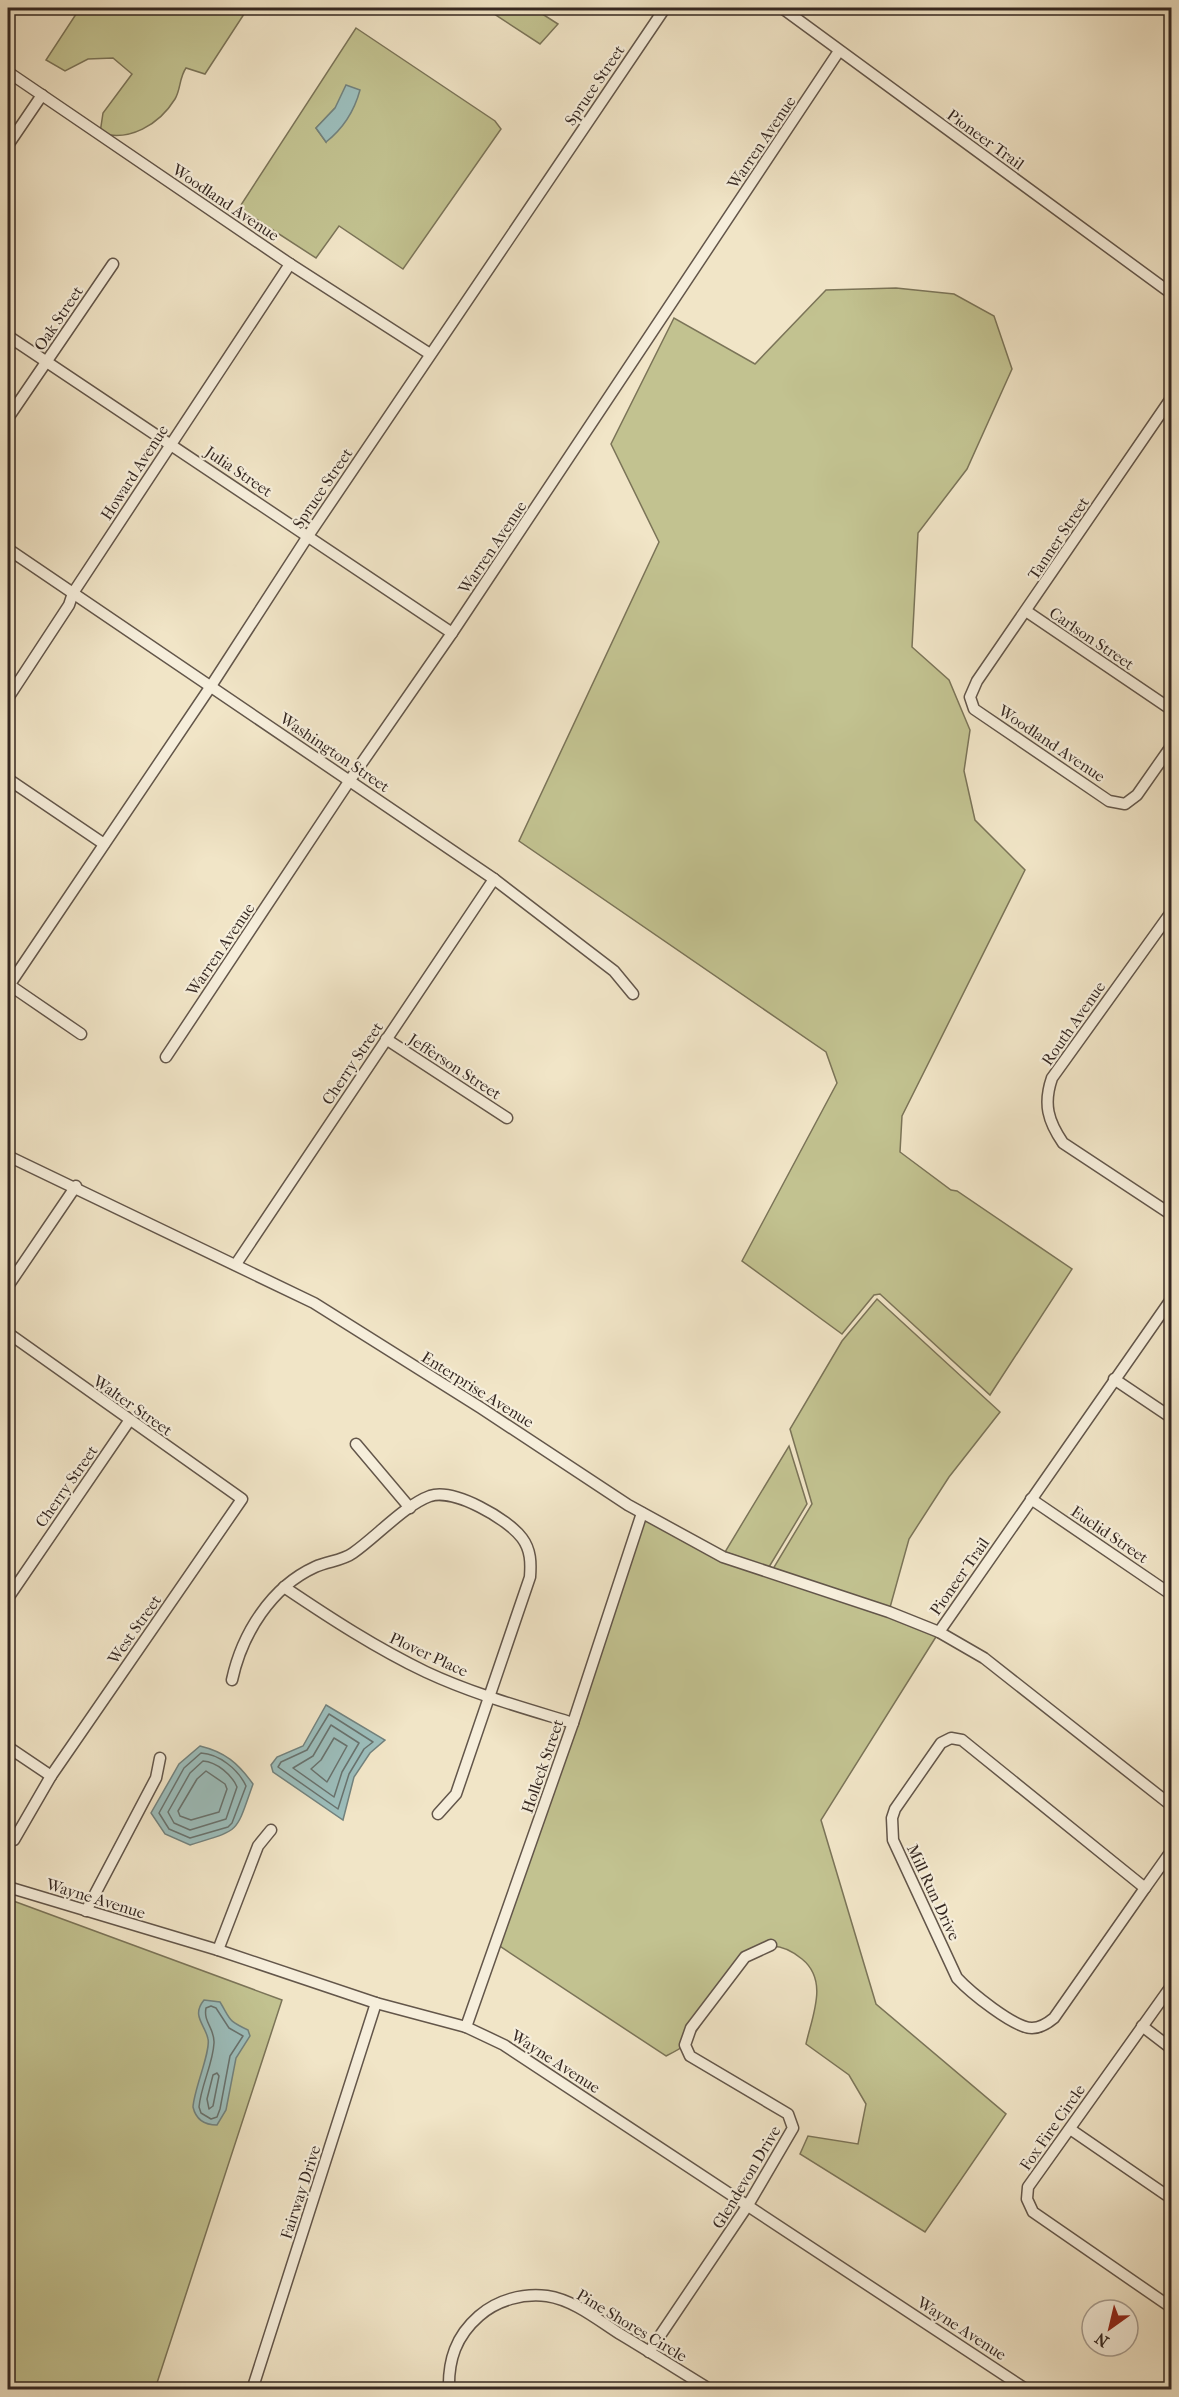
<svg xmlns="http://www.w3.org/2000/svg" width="1179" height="2397" viewBox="0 0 1179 2397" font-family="'IM FELL French Canon',serif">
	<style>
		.green { fill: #c2c290; stroke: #7b7458; stroke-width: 1.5; fill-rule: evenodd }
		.water { fill: #9cbebc; stroke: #72827e; stroke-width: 1.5 }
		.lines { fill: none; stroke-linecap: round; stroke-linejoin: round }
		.shore { stroke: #68726e; stroke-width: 1.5 }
		.minor-casing { stroke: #63564a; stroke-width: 13 }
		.minor { stroke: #f6eedb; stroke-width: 10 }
		.labels { text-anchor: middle; stroke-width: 4.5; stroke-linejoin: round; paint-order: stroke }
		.street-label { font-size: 16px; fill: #342721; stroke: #f6eedb }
	</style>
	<rect width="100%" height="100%" fill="#f1e5c7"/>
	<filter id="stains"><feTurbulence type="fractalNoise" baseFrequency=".00333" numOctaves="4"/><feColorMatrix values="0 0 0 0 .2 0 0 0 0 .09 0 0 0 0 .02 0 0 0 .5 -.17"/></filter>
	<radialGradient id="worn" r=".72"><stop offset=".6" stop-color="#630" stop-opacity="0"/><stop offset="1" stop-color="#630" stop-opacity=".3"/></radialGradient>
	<g class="green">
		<path d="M80 8H248L205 74 186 68C179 78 181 89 175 99 159 125 129 142 100 133L103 113 132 74 113 58 88 59 65 71 46 60Z"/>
		<path d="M485 8H533L558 24 540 44Z"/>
		<path d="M356 28 495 121 501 129 403 269 339 226 316 258 239 208ZM335 108 326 142 316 128Z"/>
		<path d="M896 288 954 294 994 316 1012 369 967 469 918 533 912 647 949 680 970 730 964 771 975 820 1025 870 902 1116 900 1152 951 1190 957 1191 1072 1269 990 1395 880 1294 874 1295 842 1334 742 1261 837 1083 826 1052 519 841 659 542 611 444 674 318 755 364 826 290Z"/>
		<path d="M877 1299 1000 1412 949 1477 909 1539 889 1611 939 1632 821 1820 876 2004 1006 2114 925 2232 800 2154 808 2136 858 2144 866 2104 849 2075 806 2044C812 2016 829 1981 802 1959 743 1910 717 2014 685 2045 680 2049 672 2053 666 2056L495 1943 642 1513 770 1574 812 1504 790 1429 842 1341Z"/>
		<path d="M789 1446 807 1504 769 1567 725 1552Z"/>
		<path d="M8 1899 282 2000 155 2389 8 2390Z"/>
	</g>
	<g class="water">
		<path d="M346 85 360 90C354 112 344 128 326 142L316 128 335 108Z"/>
		<path d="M326 1705 385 1740 370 1753 354 1777 343 1820 273 1772 271 1765 277 1757 303 1746Z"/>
		<path d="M200 1746C225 1752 238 1763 253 1784 235 1835 241 1829 190 1845L165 1834 151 1813 179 1764Z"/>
		<path d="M204 2000 220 2002C231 2020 227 2020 248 2030L250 2036 236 2058 226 2110 217 2125C204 2125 196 2120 193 2107 194 2089 211 2051 208 2039 205 2024 191 2016 204 2000Z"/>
	</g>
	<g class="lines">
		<g class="shore">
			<path d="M329 1714 373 1742 364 1749 349 1774 338 1809 278 1767 281 1762 307 1750Z"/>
			<path d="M331 1725 359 1743 342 1772 334 1797 293 1768 313 1756Z"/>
			<path d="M334 1738 347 1746 327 1782 311 1769 321 1760Z"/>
			<path d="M201 1753C219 1754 238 1769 246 1786L232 1823 228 1827 190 1838 169 1829 159 1813 184 1768Z"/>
			<path d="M203 1761C217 1762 232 1775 237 1787L226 1819 190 1830 174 1823 168 1812 190 1773Z"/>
			<path d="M206 1771 225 1784 227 1789 219 1812 191 1820 180 1816 178 1811 197 1779Z"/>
			<path d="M211 2006 216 2008 229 2028 243 2036 230 2056 220 2109 217 2117 211 2119 201 2113 199 2107C201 2085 213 2064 214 2043 215 2029 203 2022 206 2008Z"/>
			<path d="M217 2073 219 2076 213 2106 209 2109 207 2099 213 2075Z"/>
		</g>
		<defs>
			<g id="minor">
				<path d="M782 8 1172 294"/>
				<path d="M8 72 290 264 430 354"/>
				<path d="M8 145 42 95"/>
				<path d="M8 336 452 633"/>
				<path d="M1172 397 977 681 970 697 974 709 1109 801 1125 804 1137 795 1172 745"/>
				<path d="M8 418 113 264"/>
				<path d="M8 549 494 879 614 971 633 994"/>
				<path d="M1026 611 1172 710"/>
				<path d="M8 698 69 605 73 593 290 264"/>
				<path d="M8 779 104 844"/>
				<path d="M1172 911 1052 1078C1043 1104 1048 1121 1063 1143L1172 1215"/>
				<path d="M8 984 81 1034"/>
				<path d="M8 987 211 686 308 536 665 8"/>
				<path d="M386 1039 507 1118"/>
				<path d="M166 1057 350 780 452 633 839 51"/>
				<path d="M8 1156 314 1303 481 1408 628 1505 723 1557 889 1612 939 1632 984 1658 1172 1806"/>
				<path d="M236 1264 494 879"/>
				<path d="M8 1286 76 1186"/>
				<path d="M8 1333 242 1499 51 1776 14 1840"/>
				<path d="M1114 1379 1172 1418"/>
				<path d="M356 1444 410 1508"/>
				<path d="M1031 1499 1172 1595"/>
				<path d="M284 1587C330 1618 376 1648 426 1672 473 1694 524 1708 573 1723"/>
				<path d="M8 1598 129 1421"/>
				<path d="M939 1632 1172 1298"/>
				<path d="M232 1680C242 1634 271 1587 315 1567 328 1561 342 1561 353 1553 376 1537 405 1505 430 1496 454 1488 508 1519 522 1538 531 1550 531 1563 530 1577L456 1794 438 1814"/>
				<path d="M951 1738 962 1740 1145 1888 1054 2018C1048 2023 1041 2028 1032 2028 1014 2028 970 1992 957 1978L893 1840 892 1818 895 1809 941 1743Z"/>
				<path d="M8 1747 51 1776"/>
				<path d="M8 1887 218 1950 376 2003 466 2027 504 2045 1027 2390"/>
				<path d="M1145 1888 1172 1850"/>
				<path d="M86 1911 156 1778 160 1758"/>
				<path d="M218 1950 258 1846 271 1830"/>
				<path d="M1172 1985 1028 2187 1027 2199 1033 2212 1172 2308"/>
				<path d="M1142 2026 1172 2049"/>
				<path d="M466 2027 573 1723 642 1513"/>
				<path d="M1070 2129 1172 2199"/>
				<path d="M649 2352 748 2205 793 2128 788 2114 690 2056 685 2045 691 2028 745 1957 771 1945"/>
				<path d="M252 2390 376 2003"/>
				<path d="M449 2390C448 2360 456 2336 479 2316 497 2300 523 2293 547 2296 574 2300 598 2320 620 2334 650 2352 680 2371 711 2390"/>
			</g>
		</defs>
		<use href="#minor" class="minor-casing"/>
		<use href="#minor" class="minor"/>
	</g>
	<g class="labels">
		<g class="street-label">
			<text transform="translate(594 85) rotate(-56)" y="6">Spruce Street</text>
			<text transform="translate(986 139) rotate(36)" y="6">Pioneer Trail</text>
			<text transform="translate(761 142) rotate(-56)" y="6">Warren Avenue</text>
			<text transform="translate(226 202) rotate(34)" y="6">Woodland Avenue</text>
			<text transform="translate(58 318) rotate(-56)" y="6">Oak Street</text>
			<text transform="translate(239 471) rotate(34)" y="6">Julia Street</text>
			<text transform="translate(134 472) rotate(-57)" y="6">Howard Avenue</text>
			<text transform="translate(322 488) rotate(-56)" y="6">Spruce Street</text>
			<text transform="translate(1058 538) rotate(-56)" y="6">Tanner Street</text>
			<text transform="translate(492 547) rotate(-56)" y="6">Warren Avenue</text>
			<text transform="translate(1092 638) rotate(34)" y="6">Carlson Street</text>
			<text transform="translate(1052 743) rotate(34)" y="6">Woodland Avenue</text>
			<text transform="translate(335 752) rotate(34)" y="6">Washington Street</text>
			<text transform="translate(220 949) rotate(-56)" y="6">Warren Avenue</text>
			<text transform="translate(1073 1023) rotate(-55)" y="6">Routh Avenue</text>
			<text transform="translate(352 1063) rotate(-56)" y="6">Cherry Street</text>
			<text transform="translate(455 1066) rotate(33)" y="6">Jefferson Street</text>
			<text transform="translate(478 1389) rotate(32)" y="6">Enterprise Avenue</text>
			<text transform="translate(133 1405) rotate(35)" y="6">Walter Street</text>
			<text transform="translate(66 1486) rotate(-55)" y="6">Cherry Street</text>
			<text transform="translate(1110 1534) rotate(34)" y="6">Euclid Street</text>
			<text transform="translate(959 1576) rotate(-55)" y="6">Pioneer Trail</text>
			<text transform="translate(134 1629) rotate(-55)" y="6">West Street</text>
			<text transform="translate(429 1654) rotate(25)" y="6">Plover Place</text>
			<text transform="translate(542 1766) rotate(-71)" y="6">Holleck Street</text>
			<text transform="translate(934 1892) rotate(65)" y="6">Mill Run Drive</text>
			<text transform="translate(96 1898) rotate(17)" y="6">Wayne Avenue</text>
			<text transform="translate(556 2061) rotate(33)" y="6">Wayne Avenue</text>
			<text transform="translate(1052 2127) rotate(-55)" y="6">Fox Fire Circle</text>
			<text transform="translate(746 2177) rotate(-59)" y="6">Glendevon Drive</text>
			<text transform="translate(300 2192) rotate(-72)" y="6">Fairway Drive</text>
			<text transform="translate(632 2325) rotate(31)" y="6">Pine Shores Circle</text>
			<text transform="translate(962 2328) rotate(33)" y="6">Wayne Avenue</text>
		</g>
	</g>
	<rect width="1179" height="2397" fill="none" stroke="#f1e5c7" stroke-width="30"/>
	<rect x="9" y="9" width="1161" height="2379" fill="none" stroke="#342721" stroke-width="3"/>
	<rect x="15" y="15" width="1149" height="2367" fill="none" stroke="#342721" stroke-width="1.5"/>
	<g transform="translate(1110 2328) rotate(214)"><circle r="28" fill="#f6eedb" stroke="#a89e91" stroke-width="1.5"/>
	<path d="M0-4.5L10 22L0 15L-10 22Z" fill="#8f2418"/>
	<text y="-9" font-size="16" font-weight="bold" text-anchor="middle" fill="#342721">N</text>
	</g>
	<rect width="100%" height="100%" filter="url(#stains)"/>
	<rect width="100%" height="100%" fill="url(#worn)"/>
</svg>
